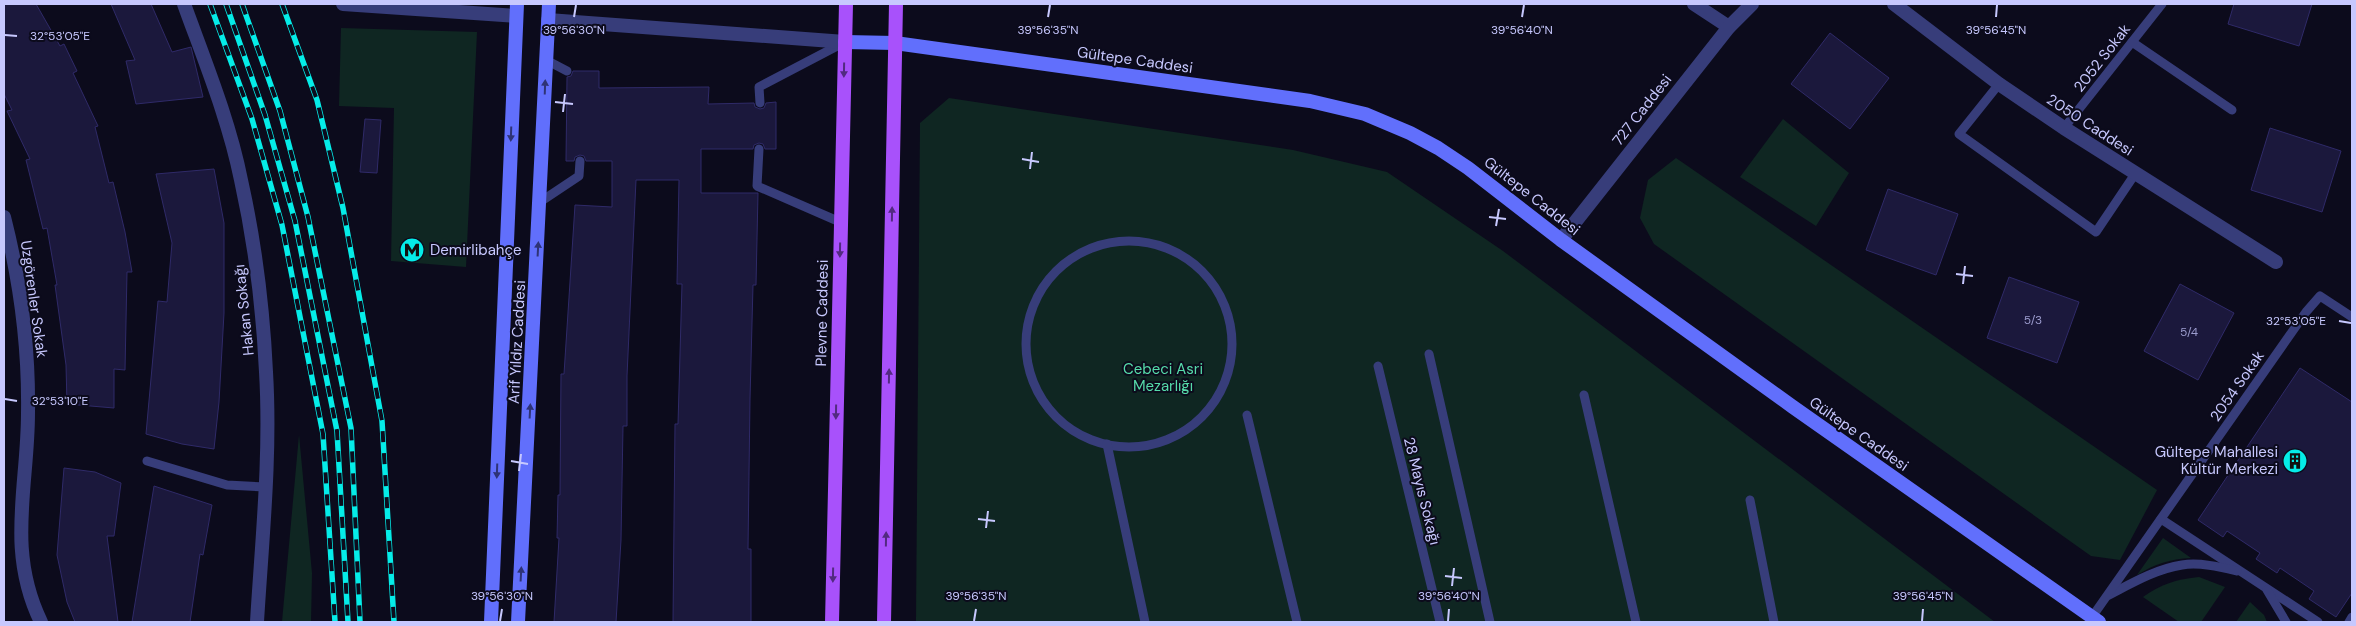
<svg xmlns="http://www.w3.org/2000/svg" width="2356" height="626" viewBox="0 0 2356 626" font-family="'DM Sans',sans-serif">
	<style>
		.green { fill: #0f2622 }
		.building { fill: #1b183c; stroke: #2f2a68 }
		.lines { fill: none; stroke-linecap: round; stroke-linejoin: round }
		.service { stroke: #373d7a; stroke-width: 9 }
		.minor { stroke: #373d7a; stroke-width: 14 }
		.tertiary { stroke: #373d7a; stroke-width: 14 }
		.secondary { stroke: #616ffc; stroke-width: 14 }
		.primary { stroke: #a851fb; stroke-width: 14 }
		.rail-casing { stroke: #05ece8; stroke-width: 5.5 }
		.rail { stroke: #0c0b1c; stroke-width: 4; stroke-dasharray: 11; stroke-linecap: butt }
		.oneway { fill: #522a80 }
		.oneway2 { fill: #2e3376 }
		.ticks { fill: none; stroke: #c7c8fe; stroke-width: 2 }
		.labels { text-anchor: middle; stroke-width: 4; stroke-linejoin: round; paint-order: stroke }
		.number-label { font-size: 12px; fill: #9c9cce }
		.street-label { font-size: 15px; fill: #c7c8fe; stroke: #0c0b1c }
		.poi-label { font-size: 15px; fill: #c7c8fe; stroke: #0c0b1c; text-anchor: start }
		.park-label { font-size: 15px; fill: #56dbaa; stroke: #0c0b1c }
		.ticks-label { font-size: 12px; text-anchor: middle; fill: #c7c8fe; stroke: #0c0b1c; stroke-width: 4; stroke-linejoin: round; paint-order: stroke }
	</style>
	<rect width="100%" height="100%" fill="#0c0b1c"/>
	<g class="green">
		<path d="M341 28 477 32 466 267 391 261 394 108 339 106Z"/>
		<path d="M949 98 1293 150 1387 172 1503 251 1995 622H916L920 123Z"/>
		<path d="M1783 119 1849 173 1816 226 1740 177Z"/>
		<path d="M1676 158 2157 490 2120 560 2091 556 1654 244 1640 218 1648 180Z"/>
		<path d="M299 435 312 573 311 622H282Z"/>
		<path d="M2163 538 2191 558C2170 559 2155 564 2137 575Z"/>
		<path d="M2199 577 2225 587 2201 622H2179L2143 597C2161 584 2177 579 2199 577Z"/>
		<path d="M2250 602 2264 615 2267 622H2236Z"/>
	</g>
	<g class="building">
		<path d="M4 4H36L60 46 64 44 77 71 73 73 98 126 95 127 109 183 113 182 125 232 132 272H127L125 370 114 369V408L67 404 66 365 55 285H57L47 228 43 229 33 188 26 160 30 159 7 111 12 110 4 94Z"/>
		<path d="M111 4H151L172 52 191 47 203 97 136 104 126 61 135 60Z"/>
		<path d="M2234 4H2312L2299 46 2228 24Z"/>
		<path d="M1830 33 1889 78 1850 129 1791 84Z"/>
		<path d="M573 71H599V88L709 87 708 104 754 103 755 107 760 109 764 108 766 103 776 102V149H765L763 144 759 143 754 145 753 149H701V193H758L756 285H753L750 399 748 549H751V622H673L675 424H678L682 284H677L679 180H636L627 376V426H623L621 540 616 622H554L559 538H557L558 495H560L561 374H564L575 205 612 207V161H586L584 156 580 155 575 157 574 161H566L567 77 571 76Z"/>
		<path d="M365 119 381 120 377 173 360 172Z"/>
		<path d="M2270 128 2341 151 2322 212 2251 190Z"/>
		<path d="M214 169 224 223V313L219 402 214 449 182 444 146 434 158 301 167 302 172 243 156 174Z"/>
		<path d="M1888 189 1958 214 1936 275 1866 250Z"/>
		<path d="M2009 277 2079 302 2057 363 1987 338Z"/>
		<path d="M2180 284 2234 313 2198 380 2144 351Z"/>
		<path d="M2300 368 2352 402V593L2336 617 2309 599 2314 591 2280 568 2277 573 2256 559 2260 553 2227 531 2223 537 2198 520Z"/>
		<path d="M64 468 95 472 121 483 114 536H107L118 622H75L67 602 57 555Z"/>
		<path d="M154 486 212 505 203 555 200 554 190 622H132Z"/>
	</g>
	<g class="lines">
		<g class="service">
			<path d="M2132 42 2232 110"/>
			<path d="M546 60 567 71"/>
			<path d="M1999 84 1959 134 2096 232 2135 174"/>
			<path d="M760 103 759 87 843 43"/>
			<path d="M2064 128 2162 4"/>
			<path d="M759 149 757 186 840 222"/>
			<path d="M540 202 579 176 580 161"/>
			<circle cx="1129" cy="344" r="103"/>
			<path d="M1429 354 1490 622"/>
			<path d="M1378 366 1440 622"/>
			<path d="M1584 395 1636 622"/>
			<path d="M1247 415 1297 622"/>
			<path d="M1107 444 1145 622"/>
			<path d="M147 461 227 485 266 487"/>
			<path d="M1750 500 1774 622"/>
			<path d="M2161 519 2318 622"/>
			<path d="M2267 590 2286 622"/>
			<path d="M2109 595C2132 583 2156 569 2182 565 2199 562 2220 567 2237 571"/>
			<path d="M2092 617 2306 312 2320 296 2352 317"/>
			<path d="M2349 622 2352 617"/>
		</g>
		<g class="minor">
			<path d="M184 4C205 62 229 120 241 180 255 243 263 308 266 372 271 455 262 539 257 622"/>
			<path d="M343 4 516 16"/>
			<path d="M1694 4 1729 27"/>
			<path d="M1894 4 1999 84 2064 128 2276 262"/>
			<path d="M4 217C20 280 29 348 28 413 28 487 6 550 41 622"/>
		</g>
		<g class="tertiary">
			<path d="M548 20 845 42"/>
			<path d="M1561 240 1729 27 1752 4"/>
		</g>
		<g class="secondary">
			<path d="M845 42 895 43 1310 101 1365 114 1410 133 1438 148 1468 168 1561 240 1793 407 2099 622"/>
			<path d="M491 622 517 4"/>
			<path d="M518 622 549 4"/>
		</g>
		<g class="primary">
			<path d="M832 622 846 4"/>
			<path d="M884 622 896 4"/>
		</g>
		<defs>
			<g id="rail">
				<path d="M210 4 252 119 282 225 323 434 335 622"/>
				<path d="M226 4 265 115 295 221 337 431 348 622"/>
				<path d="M242 4 280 111 308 217 351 428 360 622"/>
				<path d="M282 4 317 100 343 208 382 421 394 622"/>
			</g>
		</defs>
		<use href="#rail" class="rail-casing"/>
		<use href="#rail" class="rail"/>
	</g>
	<defs><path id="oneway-solid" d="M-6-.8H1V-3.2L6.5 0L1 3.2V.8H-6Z" transform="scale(1.25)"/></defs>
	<g class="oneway">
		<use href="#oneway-solid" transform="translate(844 70) rotate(91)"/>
		<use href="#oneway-solid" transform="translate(892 214) rotate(-89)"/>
		<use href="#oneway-solid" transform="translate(840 250) rotate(91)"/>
		<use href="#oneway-solid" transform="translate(889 376) rotate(-89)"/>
		<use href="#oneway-solid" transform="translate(836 412) rotate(91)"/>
		<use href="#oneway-solid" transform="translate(886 539) rotate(-89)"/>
		<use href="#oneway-solid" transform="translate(833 575) rotate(91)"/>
	</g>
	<g class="oneway2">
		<use href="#oneway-solid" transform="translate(545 87) rotate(-88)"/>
		<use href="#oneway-solid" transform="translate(511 134) rotate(92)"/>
		<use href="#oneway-solid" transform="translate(538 249) rotate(-87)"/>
		<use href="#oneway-solid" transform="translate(530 411) rotate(-87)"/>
		<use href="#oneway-solid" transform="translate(497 471) rotate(92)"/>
		<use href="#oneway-solid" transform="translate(521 574) rotate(-87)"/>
	</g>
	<path class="ticks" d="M574 17 576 5M1048 17 1050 5M1522 17 1524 5M1996 17 1997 5M5 35 17 36M555 102 573 104M563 112 565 94M1022 159 1039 162M1030 169 1032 152M1489 217 1506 219M1496 226 1499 209M1956 274 1973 276M1963 284 1965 266M2339 321 2351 323M5 399 17 401M511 461 528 464M519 471 521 454M978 519 995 521M986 528 988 511M1445 576 1462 578M1452 586 1454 568M500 621 502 609M974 621 976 609M1448 621 1449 609M1922 621 1923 609"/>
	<defs>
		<symbol id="metro-disc" viewBox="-11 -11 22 22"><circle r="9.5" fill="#05ece8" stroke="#0c0b1c"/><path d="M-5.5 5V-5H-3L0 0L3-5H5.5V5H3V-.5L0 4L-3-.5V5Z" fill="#111"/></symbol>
		<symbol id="building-disc" viewBox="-11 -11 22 22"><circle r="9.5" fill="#05ece8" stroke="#0c0b1c"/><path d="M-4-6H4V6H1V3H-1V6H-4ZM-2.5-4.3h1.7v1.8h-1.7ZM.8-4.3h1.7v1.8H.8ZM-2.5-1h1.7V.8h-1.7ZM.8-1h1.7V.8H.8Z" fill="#111"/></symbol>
	</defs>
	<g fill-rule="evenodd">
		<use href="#metro-disc" x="398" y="236" width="28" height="28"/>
		<use href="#building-disc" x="2281" y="447" width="28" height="28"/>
	</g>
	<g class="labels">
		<g class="number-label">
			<text x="2033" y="324">5/3</text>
			<text x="2189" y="336">5/4</text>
		</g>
		<g class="street-label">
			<text transform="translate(2102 58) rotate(-52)" y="5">2052 Sokak</text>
			<text transform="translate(1135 60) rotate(8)" y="5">Gültepe Caddesi</text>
			<text transform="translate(1642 110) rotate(-52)" y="5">727 Caddesi</text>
			<text transform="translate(2090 125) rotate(33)" y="5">2050 Caddesi</text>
			<text transform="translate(1532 196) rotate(38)" y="5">Gültepe Caddesi</text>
			<text transform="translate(34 299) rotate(82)" y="5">Uzgörenler Sokak</text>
			<text transform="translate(244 310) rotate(-96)" y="5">Hakan Sokağı</text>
			<text transform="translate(822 313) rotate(-89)" y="5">Plevne Caddesi</text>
			<text transform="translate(517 342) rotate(-87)" y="5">Arif Yıldız Caddesi</text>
			<text transform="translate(2237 386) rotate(-55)" y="5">2054 Sokak</text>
			<text transform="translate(1859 434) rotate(35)" y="5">Gültepe Caddesi</text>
			<text transform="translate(1422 491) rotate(76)" y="5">28 Mayıs Sokağı</text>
		</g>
		<g class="poi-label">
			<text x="430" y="255">Demirlibahçe</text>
			<text x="2278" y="457" text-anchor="end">Gültepe Mahallesi<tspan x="2278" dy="17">Kültür Merkezi</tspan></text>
		</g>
		<g class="park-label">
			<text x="1163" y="374">Cebeci Asri<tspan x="1163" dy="17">Mezarlığı</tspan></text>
		</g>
	</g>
	<g class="ticks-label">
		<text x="574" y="34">39°56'30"N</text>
		<text x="1048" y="34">39°56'35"N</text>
		<text x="1522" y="34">39°56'40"N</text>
		<text x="1996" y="34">39°56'45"N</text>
		<text x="60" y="40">32°53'05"E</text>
		<text x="2296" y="325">32°53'05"E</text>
		<text x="60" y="405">32°53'10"E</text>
		<text x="502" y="600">39°56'30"N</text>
		<text x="976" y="600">39°56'35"N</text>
		<text x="1449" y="600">39°56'40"N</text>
		<text x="1923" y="600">39°56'45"N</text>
	</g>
	<rect width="2356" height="626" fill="none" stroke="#c7c8fe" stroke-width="10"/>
</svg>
